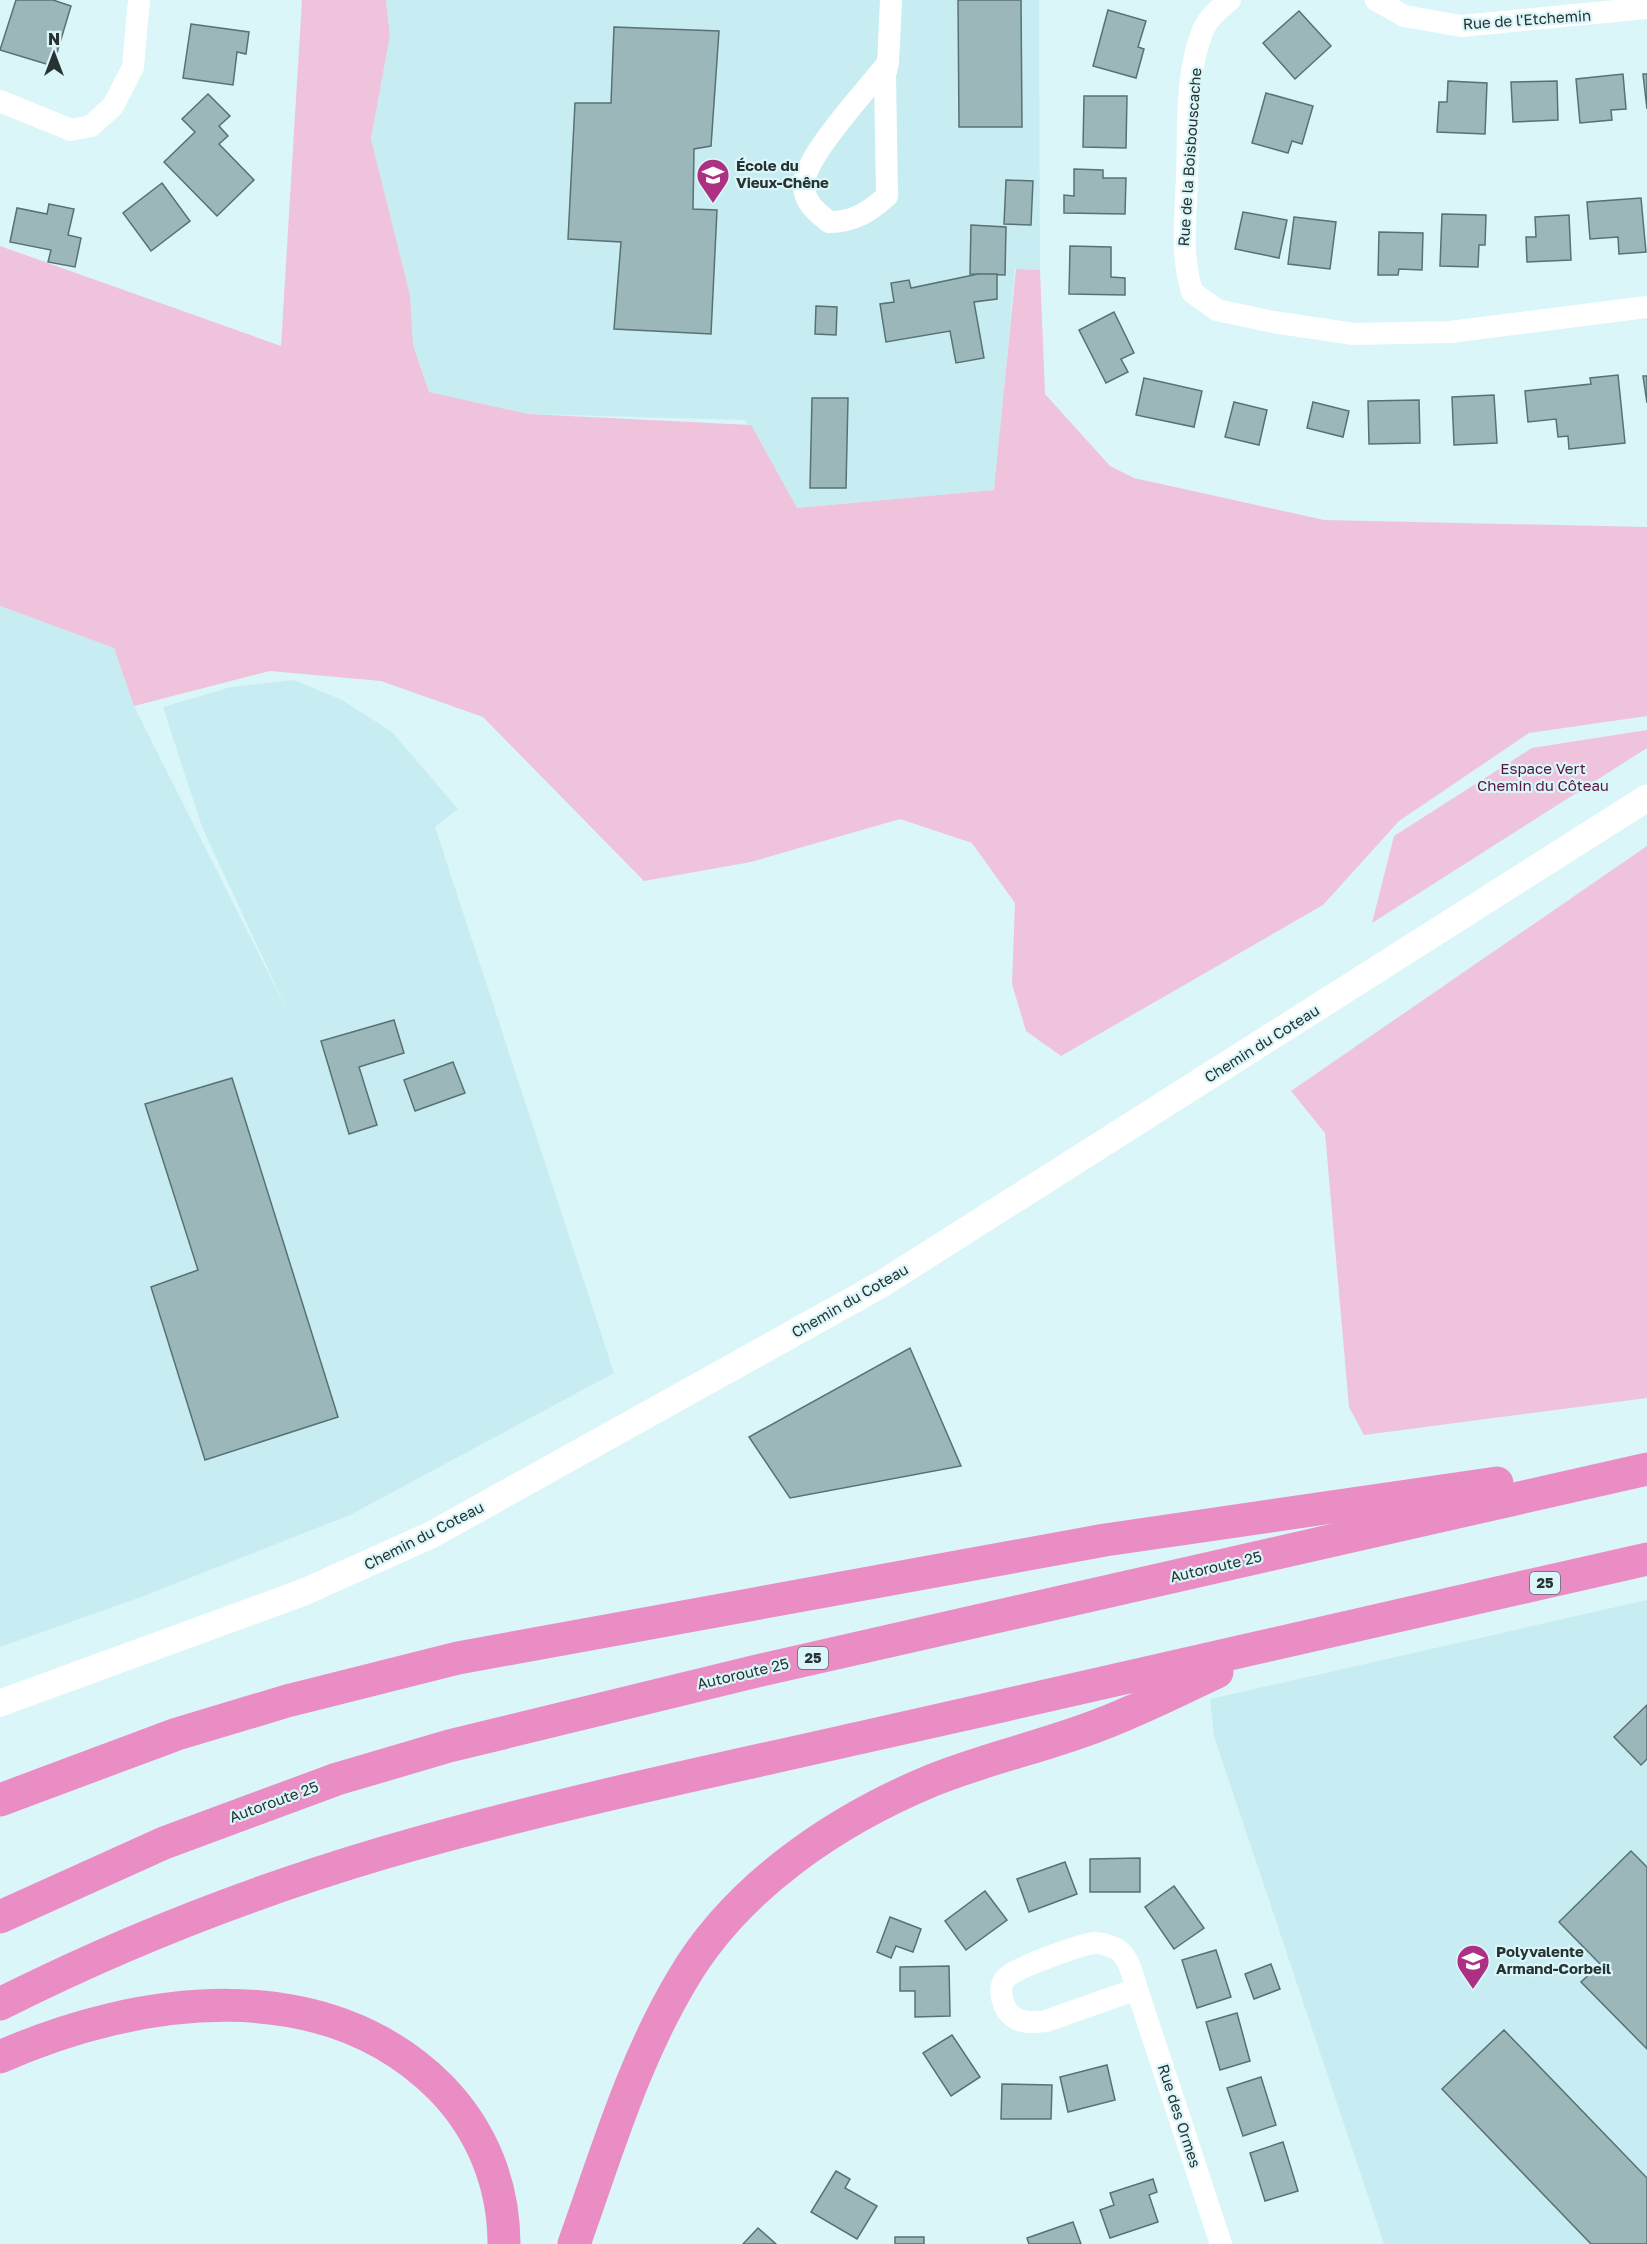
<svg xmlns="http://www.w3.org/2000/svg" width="1647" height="2244" viewBox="0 0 1647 2244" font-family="'Golos Text',sans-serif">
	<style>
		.built { fill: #c7edf2 }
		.green { fill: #efc3db }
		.building { fill: #9cb7ba; stroke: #587174; stroke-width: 1.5 }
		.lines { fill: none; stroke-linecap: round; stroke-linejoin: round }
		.minor { stroke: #fff; stroke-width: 22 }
		.tertiary { stroke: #fff; stroke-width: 27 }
		.motorway { stroke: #ea8dc4; stroke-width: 33 }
		.labels { text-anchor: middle; stroke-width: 4.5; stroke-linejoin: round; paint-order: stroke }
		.shield { fill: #daf6f9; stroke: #5d6d6e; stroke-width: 1.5 }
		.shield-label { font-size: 14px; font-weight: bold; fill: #273233 }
		.street-label { font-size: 15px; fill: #273233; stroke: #daf6f9 }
		.poi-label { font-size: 15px; font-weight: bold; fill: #273233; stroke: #daf6f9; text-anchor: start }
		.park-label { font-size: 15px; fill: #561641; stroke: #daf6f9 }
	</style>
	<rect width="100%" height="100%" fill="#daf6f9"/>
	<g class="built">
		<path d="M386 0H1039L1040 270 1015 269 995 490 797 508 745 420 528 414 429 392 413 345 410 295 371 139 390 35Z"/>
		<path d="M0 606 114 648 134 706 288 1012 202 827 163 707 231 687 294 680 342 700 392 732 458 809 435 827 614 1373 350 1515 141 1597 0 1647Z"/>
		<path d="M1647 1600V2244H1384L1214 1736 1210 1699Z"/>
	</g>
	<g class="green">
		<path d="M302 0H386L390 35 371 139 410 295 413 345 429 392 528 414 751 425 797 508 994 490 1016 269 1040 270 1045 394 1110 466 1134 478 1324 520 1647 527V716L1529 733 1399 821 1323 905 1061 1056 1026 1031 1012 984 1015 903 972 843 900 819 751 862 644 881 483 717 381 681 270 671 134 706 114 648 0 606V246L281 346Z"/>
		<path d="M1647 730V748L1372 923 1394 836 1532 748Z"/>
		<path d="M1647 846V1398L1364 1435 1349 1407 1325 1133 1291 1091Z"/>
	</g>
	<g class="building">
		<path d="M16 0H53L71 6 53 66 0 50Z"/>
		<path d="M958 0H1021L1022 127H959Z"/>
		<path d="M1108 10 1146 21 1138 47 1144 49 1136 78 1093 66Z"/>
		<path d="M1299 11 1331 46 1295 79 1263 43Z"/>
		<path d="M191 24 249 32 246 54 237 52 233 85 183 78Z"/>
		<path d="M614 27 719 31 711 146 694 149 693 209 717 210 711 334 614 329 621 242 568 239 575 103H611Z"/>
		<path d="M1623 74 1626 109 1611 110 1612 120 1580 123 1576 79Z"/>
		<path d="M1643 74H1647V109Z"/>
		<path d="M1448 81 1487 83 1485 134 1437 132 1439 102H1447Z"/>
		<path d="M1557 81 1558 120 1513 122 1511 82Z"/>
		<path d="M1266 93 1313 106 1302 144 1292 141 1288 153 1252 143Z"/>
		<path d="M208 94 230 116 219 126 228 136 219 144 254 180 217 216 164 162 195 132 182 119Z"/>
		<path d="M1084 96H1127L1126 148 1083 147Z"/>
		<path d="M1074 169 1103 170V178H1126L1125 214 1064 213V195L1074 196Z"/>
		<path d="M1006 180 1033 181 1031 225 1004 224Z"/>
		<path d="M162 183 190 221 151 251 123 213Z"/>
		<path d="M1641 198 1646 252 1619 254 1618 237 1590 239 1587 202Z"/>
		<path d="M49 204 74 209 68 235 81 238 75 267 48 262 51 250 10 242 17 208 47 214Z"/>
		<path d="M1243 212 1287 220 1279 258 1235 249Z"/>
		<path d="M1442 214 1486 215 1485 245H1479L1478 267 1440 266Z"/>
		<path d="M1569 215 1571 260 1527 262 1526 237H1536L1535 217Z"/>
		<path d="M1294 217 1336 222 1330 269 1288 264Z"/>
		<path d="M971 225 1006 227 1005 275 970 274Z"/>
		<path d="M1379 232 1423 233 1422 270 1399 269 1398 275H1378Z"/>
		<path d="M1070 246 1111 247V277L1125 278V295L1069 294Z"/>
		<path d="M978 274H997V299L974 302 984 358 956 363 950 331 886 342 880 304 894 302 891 283 909 280 911 288Z"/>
		<path d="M816 306 837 307 836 335 815 334Z"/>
		<path d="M1114 312 1134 353 1121 359 1128 372 1106 383 1079 330Z"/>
		<path d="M1618 375 1625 443 1569 449 1568 436 1558 437 1556 419 1528 422 1525 391 1591 384 1590 378Z"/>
		<path d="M1643 376H1647V403Z"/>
		<path d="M1144 378 1202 391 1194 427 1136 415Z"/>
		<path d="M1494 395 1497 443 1454 445 1452 397Z"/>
		<path d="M812 398H848L846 488H810Z"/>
		<path d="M1419 400 1420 443 1369 444 1368 401Z"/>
		<path d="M1234 402 1267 410 1259 445 1225 437Z"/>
		<path d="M1313 402 1349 411 1343 437 1307 428Z"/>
		<path d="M394 1020 404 1053 359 1067 377 1125 349 1134 321 1041Z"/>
		<path d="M453 1062 465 1093 415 1111 404 1080Z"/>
		<path d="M232 1078 338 1417 205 1460 151 1287 198 1270 145 1104Z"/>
		<path d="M910 1348 961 1466 790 1498 749 1437Z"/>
		<path d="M1647 1705V1759L1641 1765 1614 1737Z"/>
		<path d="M1631 1851 1647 1867V2049L1581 1982 1600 1964 1559 1922Z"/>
		<path d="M1140 1858V1892H1090V1859Z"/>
		<path d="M1065 1862 1077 1894 1029 1912 1017 1879Z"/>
		<path d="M1174 1886 1204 1928 1174 1949 1145 1907Z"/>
		<path d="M985 1891 1007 1920 966 1950 945 1921Z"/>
		<path d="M890 1917 921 1929 913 1952 896 1946 891 1958 877 1952Z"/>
		<path d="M1216 1950 1231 1997 1197 2008 1182 1960Z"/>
		<path d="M1271 1964 1280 1989 1254 1999 1245 1974Z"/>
		<path d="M949 1966 950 2016 915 2017V1991H900V1967Z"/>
		<path d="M1237 2013 1250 2061 1220 2070 1206 2022Z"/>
		<path d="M1504 2030 1647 2178V2244H1591L1442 2089Z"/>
		<path d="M952 2035 980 2077 951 2096 923 2053Z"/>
		<path d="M1107 2065 1115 2100 1068 2112 1060 2077Z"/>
		<path d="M1261 2077 1276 2125 1243 2136 1227 2088Z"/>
		<path d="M1002 2084 1052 2085 1051 2119H1001Z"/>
		<path d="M1283 2142 1298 2191 1265 2201 1250 2153Z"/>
		<path d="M836 2171 850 2179 845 2188 877 2206 857 2239 811 2212Z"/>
		<path d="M1153 2179 1157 2192 1149 2195 1158 2222 1110 2238 1100 2210 1114 2205 1110 2193Z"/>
		<path d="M1073 2222 1081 2244H1029L1027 2238Z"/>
		<path d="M758 2228 776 2244H743Z"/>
		<rect x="895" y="2237" width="29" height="7"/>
	</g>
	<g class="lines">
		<g class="minor">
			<path d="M1230 0C1220 8 1208 18 1203 30 1185 74 1189 128 1187 175 1186 218 1180 250 1192 292L1217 310 1273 322 1354 334 1450 332 1647 307"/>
			<path d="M1376 0 1404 16 1461 26 1647 8"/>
			<path d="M888 63C869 87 803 158 804 185 804 203 817 212 829 222 854 222 869 212 887 196L885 75 888 63 891 0"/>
			<path d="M0 101 71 130 91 126 113 106 133 67 139 0"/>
			<path d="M1137 1989 1046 2021C1036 2022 1025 2024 1015 2018 1003 2011 996 1988 1006 1978 1015 1968 1081 1944 1095 1943 1100 1942 1112 1947 1117 1949 1130 1958 1132 1975 1137 1989L1221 2244"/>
		</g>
		<path class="tertiary" d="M0 1703 304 1592 431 1535 880 1285 1647 798"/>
		<g class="motorway">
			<path d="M0 1800 177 1734 287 1701 458 1658 1105 1540 1497 1483"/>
			<path d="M0 1917 164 1843 337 1779 449 1746 757 1671 1647 1469"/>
			<path d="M0 2004C123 1942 251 1892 383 1853 540 1807 700 1774 859 1738 1122 1679 1385 1619 1647 1559"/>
			<path d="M0 2057C138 1996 324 1970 441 2088 482 2130 504 2185 504 2244"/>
			<path d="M574 2244C606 2155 633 2062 682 1980 736 1887 836 1820 933 1780 988 1758 1045 1746 1099 1725 1139 1710 1178 1690 1217 1672"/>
		</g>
	</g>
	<defs>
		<symbol id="school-pin" viewBox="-11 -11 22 30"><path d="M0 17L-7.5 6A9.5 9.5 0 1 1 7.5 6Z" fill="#ac3183" stroke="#daf6f9"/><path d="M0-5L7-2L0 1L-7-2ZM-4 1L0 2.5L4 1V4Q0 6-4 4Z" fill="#fff"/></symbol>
	</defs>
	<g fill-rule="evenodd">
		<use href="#school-pin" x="694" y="156" width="38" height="52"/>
		<use href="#school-pin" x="1454" y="1942" width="38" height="52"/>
	</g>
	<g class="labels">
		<g class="shield">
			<rect x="1530" y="1572" width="30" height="22" rx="4.5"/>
			<rect x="798" y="1647" width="30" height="22" rx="4.5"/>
		</g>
		<g class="shield-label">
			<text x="1545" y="1588">25</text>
			<text x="813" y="1663">25</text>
		</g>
		<g class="street-label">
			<text transform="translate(1527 20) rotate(-4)" y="5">Rue de l'Etchemin</text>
			<text transform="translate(1190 157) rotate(-86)" y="5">Rue de la Boisbouscache</text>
			<text transform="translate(1262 1044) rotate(-32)" y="5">Chemin du Coteau</text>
			<text transform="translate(850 1301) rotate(-30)" y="5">Chemin du Coteau</text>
			<text transform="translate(424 1536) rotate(-27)" y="5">Chemin du Coteau</text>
			<text transform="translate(1216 1567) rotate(-13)" y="5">Autoroute 25</text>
			<text transform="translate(743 1674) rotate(-13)" y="5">Autoroute 25</text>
			<text transform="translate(274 1802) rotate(-20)" y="5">Autoroute 25</text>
			<text transform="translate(1179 2116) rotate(72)" y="5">Rue des Ormes</text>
		</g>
		<g class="poi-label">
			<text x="736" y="171">École du<tspan x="736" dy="17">Vieux-Chêne</tspan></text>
			<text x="1496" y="1957">Polyvalente<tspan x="1496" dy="17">Armand-Corbeil</tspan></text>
		</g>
		<g class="park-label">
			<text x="1543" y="774">Espace Vert<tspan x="1543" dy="17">Chemin du Côteau</tspan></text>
		</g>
	</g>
	<g transform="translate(54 54)" stroke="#daf6f9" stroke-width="4.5" paint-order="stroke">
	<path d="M0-4.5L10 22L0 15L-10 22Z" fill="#273233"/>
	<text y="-9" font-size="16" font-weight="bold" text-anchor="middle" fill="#273233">N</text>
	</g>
</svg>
